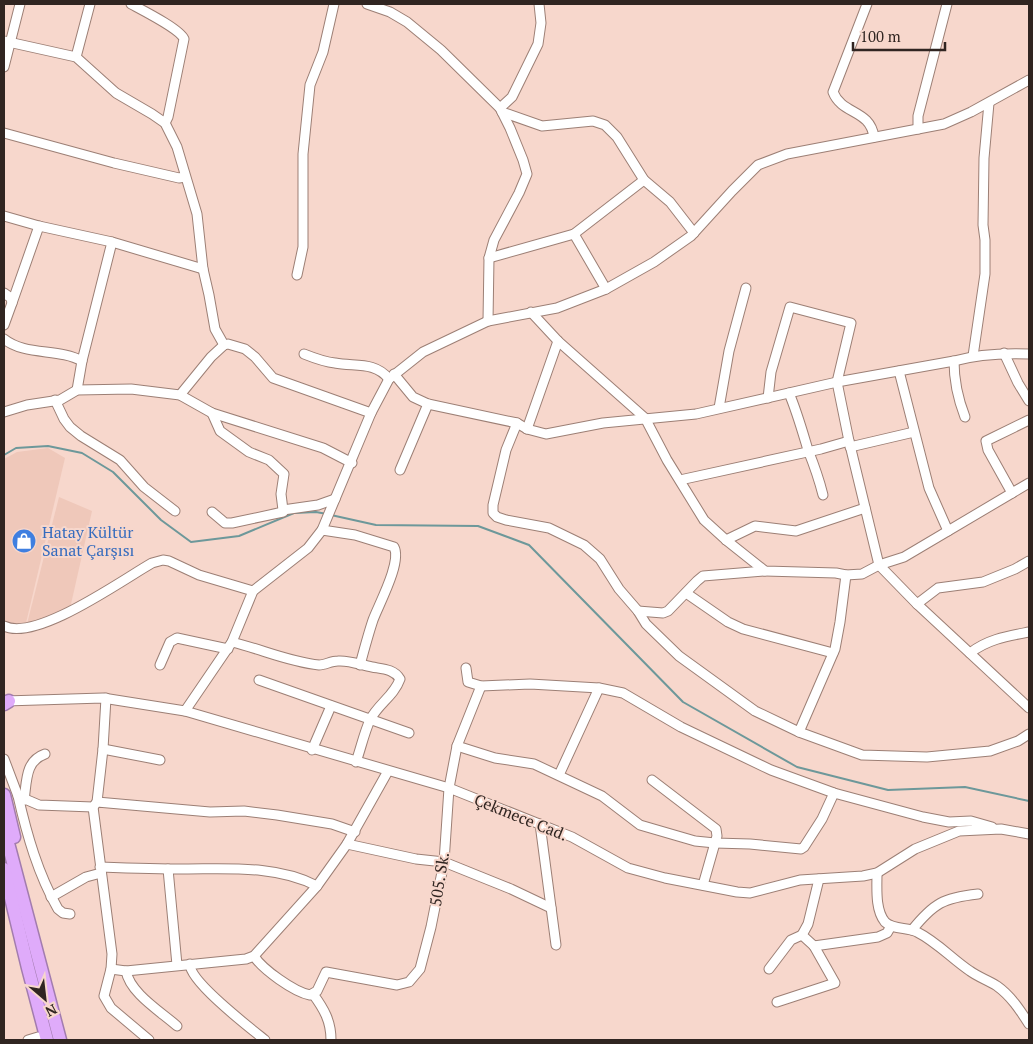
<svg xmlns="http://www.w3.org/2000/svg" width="1033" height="1044" viewBox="0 0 1033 1044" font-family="'PT Serif',serif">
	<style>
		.built { fill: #efc8ba }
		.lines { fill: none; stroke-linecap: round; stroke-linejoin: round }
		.stream { stroke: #6d989a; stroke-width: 2 }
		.minor-casing { stroke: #9c7f75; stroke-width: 11 }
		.highway-casing { stroke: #a27cae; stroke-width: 15 }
		.minor { stroke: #fff; stroke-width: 9 }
		.highway { stroke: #dfabfa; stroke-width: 12 }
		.labels { text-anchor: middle; stroke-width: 4; stroke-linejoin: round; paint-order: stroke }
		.shop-label { font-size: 16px; fill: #366cbe; stroke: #f7d7cc; text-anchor: start }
		.street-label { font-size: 16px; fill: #302521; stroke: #f7d7cc }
	</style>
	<rect width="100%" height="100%" fill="#f7d7cc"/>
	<g class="built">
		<path d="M48 448 65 458 26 623 7 624 4 622V459L17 452Z"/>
		<path d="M59 497 92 511 69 613 27 624Z"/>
	</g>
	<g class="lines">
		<g class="stream">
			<path d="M4 455 16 448 48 446 82 453 113 472 161 520 191 542 239 536 294 513 316 512 327 514"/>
			<path d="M331 515 376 525 478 526 529 545 683 702 797 767 888 790 965 787 1029 801"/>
		</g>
		<defs>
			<g id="minor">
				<path d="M131 4C142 10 180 29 184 39L168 117 165 123"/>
				<path d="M367 4 390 12 407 22 441 50 500 108 510 128 523 160 527 174 519 193 494 240 489 258 488 321"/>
				<path d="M867 4 833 92C842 115 870 109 874 137"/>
				<path d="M4 41 76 57 116 93 152 114 165 123 177 147 197 214 203 269 209 295 215 329 224 345"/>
				<path d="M76 57 90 4"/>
				<path d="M4 67 20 4"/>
				<path d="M500 108 512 97 538 44 541 23 539 4"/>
				<path d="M502 112 542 126 593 121 605 125 617 137 644 180 670 202 694 233"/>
				<path d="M918 129V116L947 4"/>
				<path d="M4 133 114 163 179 178 185 177"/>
				<path d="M4 216 39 226 112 242 203 269"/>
				<path d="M574 234 606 289"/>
				<path d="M489 258 574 234 644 180"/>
				<path d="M297 275 303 247V154L310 85 323 52 334 4"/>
				<path d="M4 293 11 298 12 303 4 325"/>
				<path d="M12 303 39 226"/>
				<path d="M531 312 558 341 645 418 667 460 704 520 726 540 765 571 836 573 846 575 862 574 879 565 904 557 1029 483"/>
				<path d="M4 339C25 356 59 348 82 361L77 390"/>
				<path d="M1004 353 1018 383 1029 401"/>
				<path d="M304 354C314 358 324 362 335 363 354 367 375 361 389 379"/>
				<path d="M973 356 985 274V240L983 225 984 158 989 103"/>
				<path d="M82 361 112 242"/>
				<path d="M954 361C954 382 958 399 965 417"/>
				<path d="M899 371 929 488 948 531"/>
				<path d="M394 374 413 397 428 404 517 423 527 429 546 434 603 423 696 414 837 382 954 361C979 354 1003 353 1029 354"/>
				<path d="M789 393C797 412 802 430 808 450 814 465 819 479 823 495"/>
				<path d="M180 395 211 357 224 345 228 344 245 349 255 357 273 378 371 413"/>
				<path d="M768 398 771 372 790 307 851 323 837 382 849 441 879 565 917 604 938 588 983 582 1015 569 1029 561"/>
				<path d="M55 400 64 419 70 427 81 436 120 460 144 487 175 511"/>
				<path d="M719 408 729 351 746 288"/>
				<path d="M4 412 27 405 60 400 77 390 131 389 180 395 212 413 323 448 352 463"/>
				<path d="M212 413 220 431 249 452 269 460 284 474 281 494 283 510"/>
				<path d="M517 423 506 450 493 505V513L497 517 506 520 549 528 584 545 600 559 619 589 638 611 646 624 679 656 755 711 799 732 862 755 927 757 990 751 1018 741 1029 734"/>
				<path d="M527 429 558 341"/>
				<path d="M850 447 914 432"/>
				<path d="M400 470 428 404"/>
				<path d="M680 480 821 449 849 441"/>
				<path d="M1012 493 988 450 986 441 1029 420"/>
				<path d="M212 512 225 523H232L283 512V510L318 505 335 499"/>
				<path d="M322 530 355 535 394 547C402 562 379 604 373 620 368 635 364 650 360 665"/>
				<path d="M726 540 755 526 796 531 865 508"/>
				<path d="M686 593 728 622 743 629 833 653"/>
				<path d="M917 604 1029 708"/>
				<path d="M638 611 663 613 668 611 697 581 703 576 765 571"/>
				<path d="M4 626C36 642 122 580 152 563L163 560 169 561 199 575 253 591"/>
				<path d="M232 642C261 649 289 662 319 665 325 665 331 661 338 661 349 660 361 665 372 667 383 669 394 669 400 679 394 696 378 704 370 720 364 733 361 748 356 762"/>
				<path d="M970 653C988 639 1008 636 1029 632"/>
				<path d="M160 665 170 642 177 638 228 649"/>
				<path d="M466 668 468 682 481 686 530 684 599 688 623 693 681 727 771 770 834 793 923 817 949 822 971 821 992 827"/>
				<path d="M259 680 409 733"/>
				<path d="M5 701 103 698 185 711 449 788 572 837 628 868 665 878 737 892 750 893 800 880 863 876 877 873 915 849 959 831 1001 829 1029 834"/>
				<path d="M185 711 232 642 253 591 308 548 322 530 371 413 389 379 423 352 488 321 557 308 606 289 654 262 691 236 732 191 758 165 787 154 944 124 971 112 1029 80"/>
				<path d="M799 732 835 649 840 622 846 575"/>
				<path d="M457 746 495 758 534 764 602 796 640 825 695 841 715 843 750 844 801 849 804 847 822 819 834 793"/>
				<path d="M103 749 160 760"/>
				<path d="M312 750 331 706"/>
				<path d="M4 759 18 796 39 805 93 807 97 802 210 812 244 811 277 815 332 824 355 832"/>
				<path d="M559 775 599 688"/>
				<path d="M652 780 716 829 717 836 703 885"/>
				<path d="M18 796C27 835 38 874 58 909L63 913 70 914"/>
				<path d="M24 800C27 781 25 761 45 754"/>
				<path d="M97 802 103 749 106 698"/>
				<path d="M93 807 112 954 111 969 104 996 111 1008 149 1040"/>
				<path d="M540 824 556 945"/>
				<path d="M347 844 416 859 444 862 511 889 551 908"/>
				<path d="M100 867C128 868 156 869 185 869 228 869 278 865 317 886"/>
				<path d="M168 869 177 965"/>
				<path d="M877 873C877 888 875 910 885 922 893 930 908 927 917 932 937 942 952 959 970 971 978 977 988 980 997 986 1011 996 1020 1010 1029 1024"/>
				<path d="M51 897 86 877 101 873"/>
				<path d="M912 930C934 903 943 898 978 894"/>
				<path d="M814 946 878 937 887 933 891 926"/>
				<path d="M254 956C262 969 294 992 310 995L317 991 326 972 397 985 409 982 420 969 431 927 444 862 449 788 457 746 481 686"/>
				<path d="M190 964C189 981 250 1028 265 1040"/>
				<path d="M111 969 126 971 246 959 254 956 317 886 347 844 388 771"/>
				<path d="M769 969 791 940 802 935"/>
				<path d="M126 971C130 993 160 1011 177 1026"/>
				<path d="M313 994C324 1009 331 1021 331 1040"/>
				<path d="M777 1002 835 983 814 946 802 935 808 924 819 879"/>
				<path d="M28 1040 38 1037"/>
			</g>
			<g id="highway">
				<path d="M4 704 9 701"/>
				<path d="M4 795 14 837"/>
				<path d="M4 828 60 1040"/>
				<path d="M4 869 28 968 47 1040"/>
			</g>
		</defs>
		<use href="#minor" class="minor-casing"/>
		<use href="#highway" class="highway-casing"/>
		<use href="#minor" class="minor"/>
		<use href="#highway" class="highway"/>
	</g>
	<defs>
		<symbol id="shop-disc" viewBox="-11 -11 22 22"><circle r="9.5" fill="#3f7fe0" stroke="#f7d7cc"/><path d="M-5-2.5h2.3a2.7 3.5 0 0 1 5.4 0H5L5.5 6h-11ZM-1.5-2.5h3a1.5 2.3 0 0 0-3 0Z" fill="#fff"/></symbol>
	</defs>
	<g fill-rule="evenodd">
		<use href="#shop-disc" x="10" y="527" width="28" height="28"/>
	</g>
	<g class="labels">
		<g class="shop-label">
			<text x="42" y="538">Hatay Kültür<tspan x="42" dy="18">Sanat Çarşısı</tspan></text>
		</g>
		<g class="street-label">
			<text transform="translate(521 817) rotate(22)" y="6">Çekmece Cad.</text>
			<text transform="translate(439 879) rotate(-81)" y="6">505. Sk.</text>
		</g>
	</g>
	<rect width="1033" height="1044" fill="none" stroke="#302521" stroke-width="10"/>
	<g transform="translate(45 999) rotate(152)" stroke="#f7d7cc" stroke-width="4" paint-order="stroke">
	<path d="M0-4L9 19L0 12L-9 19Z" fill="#302521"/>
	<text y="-8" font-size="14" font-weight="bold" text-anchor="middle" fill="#302521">N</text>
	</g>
	<path d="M853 42v8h92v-8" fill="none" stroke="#302521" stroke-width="2.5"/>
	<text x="860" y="42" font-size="15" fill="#302521" stroke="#f7d7cc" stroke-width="4" paint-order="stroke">100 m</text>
</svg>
